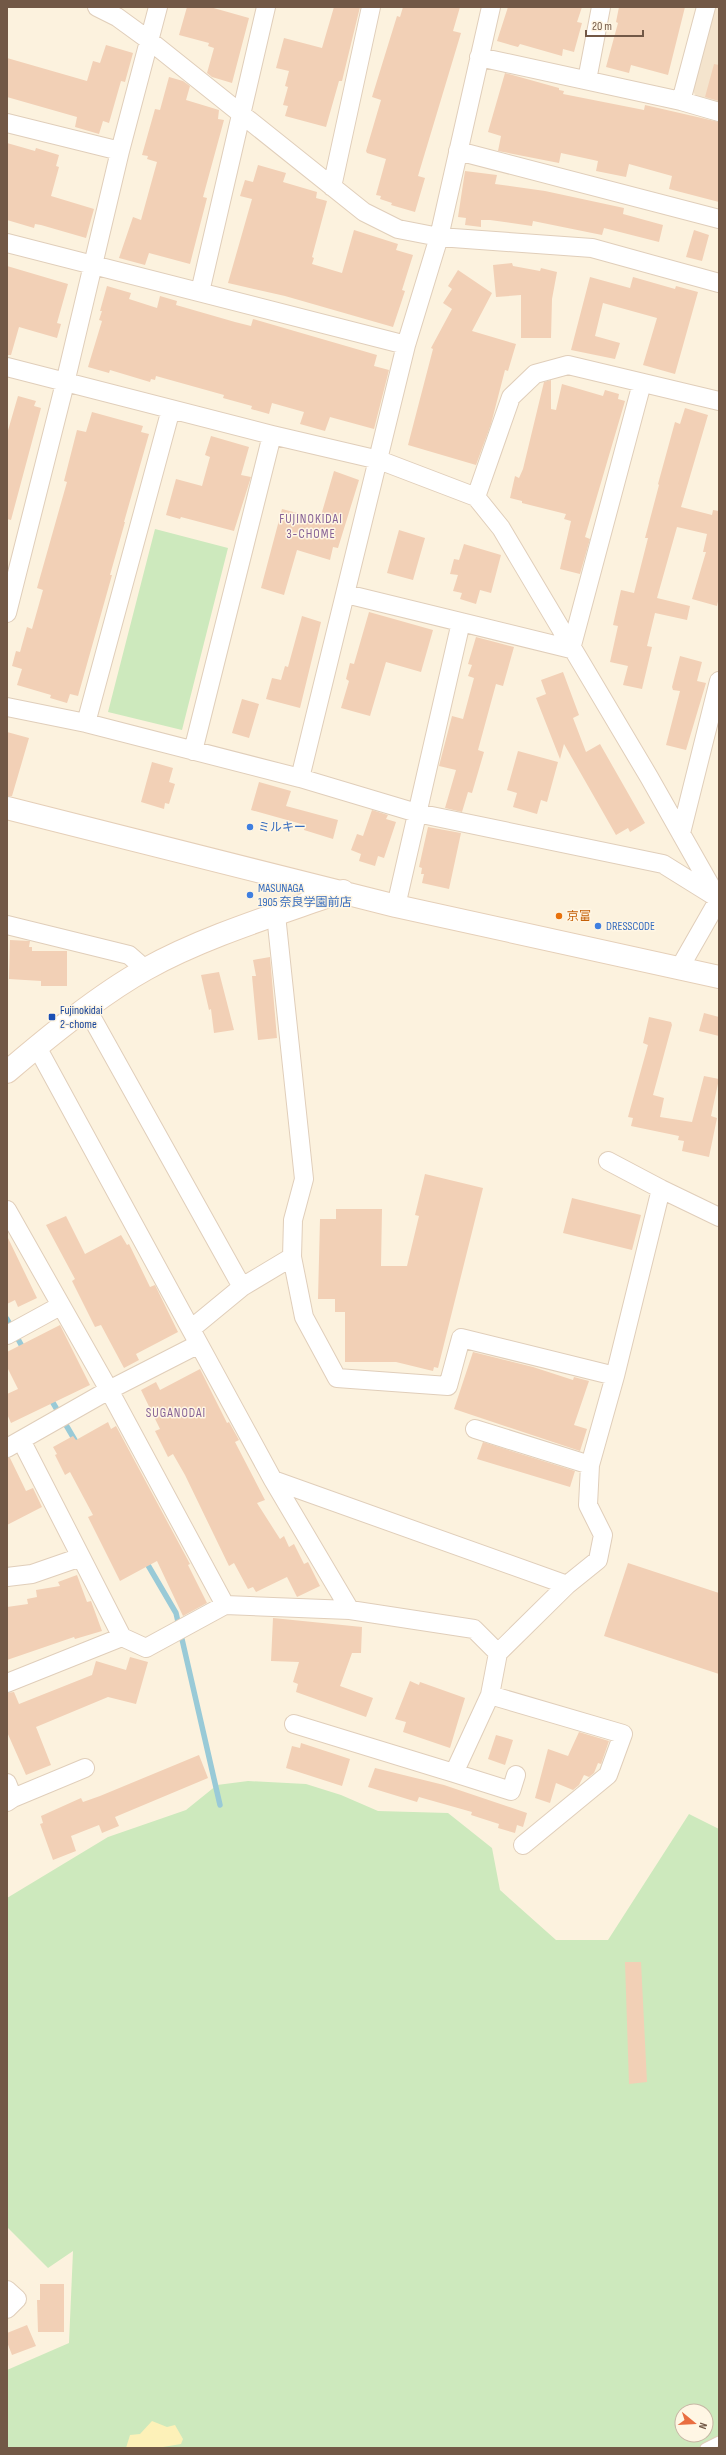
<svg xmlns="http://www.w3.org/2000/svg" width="726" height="2455" viewBox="0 0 726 2455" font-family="'Sofia Sans Condensed','Noto Sans JP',sans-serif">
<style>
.residential{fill:#f4e4cd}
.green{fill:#cde9bd;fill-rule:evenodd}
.sand{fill:#fdf1b8}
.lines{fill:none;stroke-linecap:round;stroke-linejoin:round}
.stream{stroke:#99cad7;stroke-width:5.5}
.building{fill:#f2d0b6}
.lane-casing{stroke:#e0ceba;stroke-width:11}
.street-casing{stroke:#e0ceba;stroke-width:20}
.secondary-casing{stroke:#e5cfb8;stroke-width:24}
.lane{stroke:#fff;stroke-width:9}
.street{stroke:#fff;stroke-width:18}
.secondary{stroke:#fff;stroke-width:22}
.shop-dot{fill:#3f7fe0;stroke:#fff6e4;stroke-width:1.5}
.food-dot{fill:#e8710a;stroke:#fff6e4;stroke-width:1.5}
.transit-dot{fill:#1a4fb4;stroke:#fff6e4;stroke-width:1.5}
.labels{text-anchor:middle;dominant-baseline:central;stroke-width:3;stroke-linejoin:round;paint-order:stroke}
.shop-label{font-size:12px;fill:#366cbe;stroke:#fff6e4;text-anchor:start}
.food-label{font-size:12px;fill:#c56008;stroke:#fff6e4;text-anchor:start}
.transit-label{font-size:12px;fill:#164399;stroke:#fff6e4;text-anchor:start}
.neighbourhood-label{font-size:13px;letter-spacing:1px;fill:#876296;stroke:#fff6e4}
</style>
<rect width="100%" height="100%" fill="#fcf2de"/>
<path class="residential" d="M 712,7 L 719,7 L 719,104 L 696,98 L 692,87 Z"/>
<path class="green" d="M 155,529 L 228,548 L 182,730 L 108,712 Z
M 248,1781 L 306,1784 L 341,1795 L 378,1811 L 448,1813 L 492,1848 L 500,1890 L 556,1940 L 608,1940 L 689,1814 L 719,1829 L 719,2448 L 7,2448 L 7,2370 L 69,2343 L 73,2251 L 48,2268 L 7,2227 L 7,1898 L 108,1837 L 186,1810 L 217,1785 ZM 682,2411 L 706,2411 L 706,2435 L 682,2435 Z"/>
<path class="sand" d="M 152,2421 L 167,2427 L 175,2425 L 183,2439 L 181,2444 L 157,2448 L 126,2448 L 130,2435 L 140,2434 Z"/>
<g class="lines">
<path class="stream" d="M 7,1319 L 24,1350
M 49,1396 L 76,1442
M 145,1560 L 176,1613 L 220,1805"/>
</g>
<path class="building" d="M 187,7 L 210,7 L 249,18 L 232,83 L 212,77 L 207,73 L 214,48 L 208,46 L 209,43 L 179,35 Z
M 334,7 L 360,7 L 342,81 L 339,81 L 326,127 L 285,116 L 288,106 L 283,105 L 288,87 L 285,86 L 289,71 L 276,68 L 284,38 L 322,48 Z
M 403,7 L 460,7 L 453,31 L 461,33 L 418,176 L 425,178 L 415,212 L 391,205 L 392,203 L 380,199 L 381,196 L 376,195 L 386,159 L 367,153 L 366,151 L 381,100 L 372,97 L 397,16 L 400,17 Z
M 508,7 L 582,7 L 577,22 L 582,23 L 574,52 L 563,49 L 562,56 L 520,44 L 518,47 L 497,41 Z
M 619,7 L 685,7 L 668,75 L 631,65 L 629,73 L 606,67 L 618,23 L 616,22 Z
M 106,45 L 133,53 L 125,82 L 121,81 L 109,123 L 103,121 L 99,134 L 75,127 L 77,117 L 7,97 L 7,58 L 87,81 L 93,61 L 100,63 Z
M 714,64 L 719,65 L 719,101 L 705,97 Z
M 505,73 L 559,88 L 559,90 L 564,91 L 563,94 L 644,110 L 645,105 L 719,122 L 719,202 L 669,189 L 672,176 L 629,164 L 626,177 L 596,171 L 598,161 L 561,153 L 559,163 L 498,151 L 501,136 L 488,132 Z
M 169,77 L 183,81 L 190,86 L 186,100 L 219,110 L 218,119 L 224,120 L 203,197 L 207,198 L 190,264 L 149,253 L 145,265 L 119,258 L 133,217 L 141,220 L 157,162 L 147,159 L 148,156 L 142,155 L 155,109 L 160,110 Z
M 7,143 L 35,151 L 36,148 L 59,155 L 56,166 L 59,167 L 51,196 L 94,209 L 86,238 L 41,225 L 35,224 L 34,228 L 7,220 Z
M 258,165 L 286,173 L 283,182 L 317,192 L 316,198 L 327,201 L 312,257 L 314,258 L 312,264 L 342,273 L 354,230 L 398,244 L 396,250 L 413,255 L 402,290 L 405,291 L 393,327 L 285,296 L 228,283 L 252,199 L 240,196 L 245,180 L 253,182 Z
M 465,171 L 497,175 L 495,184 L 545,191 L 624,208 L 623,214 L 663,225 L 659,242 L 604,228 L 602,235 L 533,221 L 532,226 L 490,220 L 481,220 L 481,227 L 465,225 L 466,218 L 458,217 Z
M 694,230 L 709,235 L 702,261 L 686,257 Z
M 512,263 L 513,266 L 540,271 L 541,268 L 557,272 L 552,299 L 551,338 L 521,338 L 521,295 L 496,297 L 493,265 Z
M 7,266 L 68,284 L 57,323 L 61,324 L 57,338 L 19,327 L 11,355 L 7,355 Z
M 458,270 L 492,293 L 472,331 L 516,344 L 508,371 L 505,370 L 491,424 L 476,465 L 408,445 L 433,349 L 431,348 L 452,309 L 443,303 L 452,289 L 448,286 Z
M 590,277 L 630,288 L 633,277 L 675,289 L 676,286 L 698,292 L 675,374 L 643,365 L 657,318 L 603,303 L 595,336 L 620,343 L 615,359 L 571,350 Z
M 107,286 L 131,293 L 129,299 L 157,308 L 160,296 L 177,301 L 176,305 L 235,322 L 251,326 L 253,319 L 377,355 L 374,366 L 389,370 L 374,429 L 330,417 L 325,431 L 300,424 L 304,412 L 272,403 L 269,414 L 251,409 L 252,406 L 223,398 L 224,395 L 156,376 L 155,380 L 151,379 L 150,382 L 110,370 L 109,373 L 88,367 L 102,321 L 99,320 L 102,311 L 100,311 Z
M 551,380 L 551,409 L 556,410 L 562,384 L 603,396 L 605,390 L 619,394 L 618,399 L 625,401 L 585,537 L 590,539 L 580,574 L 560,569 L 571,521 L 564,519 L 566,514 L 522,503 L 522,501 L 510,498 L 515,476 L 519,478 L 523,469 L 544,382 Z
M 18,396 L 36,401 L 34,406 L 41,408 L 11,520 L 7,519 L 7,434 Z
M 685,408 L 708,415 L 681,507 L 712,515 L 713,510 L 719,511 L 719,597 L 717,606 L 692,599 L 706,552 L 703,552 L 707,534 L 677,527 L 657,598 L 690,606 L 687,620 L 655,613 L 647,646 L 652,647 L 642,689 L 623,685 L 628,666 L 610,662 L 618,626 L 613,625 L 621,590 L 634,593 L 648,538 L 645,538 L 659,485 L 658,484 L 675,422 L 680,424 Z
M 92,412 L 143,426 L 141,432 L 149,434 L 124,522 L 125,522 L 110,575 L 112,575 L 78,696 L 70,694 L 67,703 L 50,698 L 51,695 L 17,685 L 22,669 L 12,666 L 16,651 L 20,652 L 27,627 L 32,629 L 43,590 L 37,588 L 67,482 L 64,481 L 77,430 L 86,432 Z
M 211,436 L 249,447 L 241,475 L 251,477 L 234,531 L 181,517 L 180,519 L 166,515 L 176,479 L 202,486 L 210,457 L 205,455 Z
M 334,471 L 359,480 L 338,548 L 333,547 L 330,560 L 297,550 L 284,595 L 261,588 L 282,509 L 320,519 Z
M 399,530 L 425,538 L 413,580 L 387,573 Z
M 464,544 L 501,555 L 491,593 L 480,590 L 476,604 L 460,599 L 462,593 L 453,591 L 458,575 L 450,574 L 454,559 L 459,560 Z
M 369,612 L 433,630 L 421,672 L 386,662 L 370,716 L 341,708 L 349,681 L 346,679 L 350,663 L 354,664 Z
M 302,616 L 321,622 L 300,708 L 266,699 L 272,678 L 281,680 L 285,666 L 288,667 Z
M 476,637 L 514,647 L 503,686 L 496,684 L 478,750 L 484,752 L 472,793 L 468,792 L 462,812 L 445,808 L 456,770 L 439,766 L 452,716 L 463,719 L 474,678 L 468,676 L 472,665 L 468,664 Z
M 680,656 L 702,662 L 697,681 L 706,683 L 686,750 L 666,745 L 680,691 L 673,690 L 672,687 Z
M 563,672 L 579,715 L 573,718 L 586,752 L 600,744 L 645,823 L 630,832 L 628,828 L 616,835 L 564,744 L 560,759 L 536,698 L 546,694 L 541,680 Z
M 242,699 L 259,704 L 249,738 L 232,733 Z
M 7,732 L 29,738 L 12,796 L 7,796 Z
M 518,751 L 558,762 L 547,802 L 541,800 L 537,814 L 513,807 L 517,793 L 507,790 Z
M 152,762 L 173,768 L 169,782 L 175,784 L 169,804 L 165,803 L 164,809 L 141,802 Z
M 259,782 L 291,791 L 286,806 L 338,820 L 333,839 L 304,830 L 305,825 L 251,810 Z
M 372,810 L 388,815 L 386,819 L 396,822 L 384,858 L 378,856 L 375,866 L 359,861 L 361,854 L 351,850 L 357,834 L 363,836 Z
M 428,827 L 461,833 L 449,889 L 422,883 L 424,874 L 421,874 L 422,868 L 419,867 Z
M 10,940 L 30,941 L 29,947 L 32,947 L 32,951 L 67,951 L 67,986 L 41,986 L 41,981 L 9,979 Z
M 270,957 L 277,1038 L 258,1040 L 252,976 L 256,976 L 253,960 Z
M 219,972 L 234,1030 L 214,1033 L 211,1009 L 209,1010 L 201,975 Z
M 704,1013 L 719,1017 L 719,1036 L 699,1031 Z
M 649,1017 L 671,1022 L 672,1025 L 653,1095 L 664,1098 L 660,1117 L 692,1122 L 704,1076 L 719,1079 L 711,1116 L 717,1118 L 709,1157 L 682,1151 L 684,1141 L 678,1140 L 679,1136 L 631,1126 L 633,1118 L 628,1117 L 648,1045 L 643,1043 Z
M 425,1174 L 483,1188 L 438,1368 L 434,1367 L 433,1371 L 396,1362 L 345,1362 L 345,1312 L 335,1312 L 335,1299 L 318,1299 L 320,1219 L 336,1219 L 336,1209 L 382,1209 L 381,1266 L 407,1266 L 419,1216 L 415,1215 Z
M 572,1198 L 641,1215 L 632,1250 L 563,1233 Z
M 66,1216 L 85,1254 L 121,1235 L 127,1245 L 129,1244 L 150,1287 L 155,1285 L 178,1332 L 136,1354 L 139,1360 L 124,1368 L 101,1325 L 95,1327 L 72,1281 L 75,1279 L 46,1225 Z
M 7,1236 L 37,1298 L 18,1307 L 15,1300 L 7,1304 Z
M 60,1325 L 90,1385 L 11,1423 L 7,1414 L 7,1394 L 18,1389 L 7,1367 L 7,1352 Z
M 473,1352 L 533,1367 L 573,1380 L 574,1377 L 589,1381 L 574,1425 L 587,1429 L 580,1451 L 454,1409 Z
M 200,1369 L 227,1423 L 229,1422 L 239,1440 L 235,1442 L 265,1500 L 257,1503 L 280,1539 L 284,1536 L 289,1547 L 294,1544 L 304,1564 L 308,1562 L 320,1586 L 297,1597 L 287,1577 L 256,1592 L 253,1587 L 248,1589 L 234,1563 L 229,1566 L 185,1475 L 173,1454 L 168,1457 L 155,1431 L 160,1429 L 141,1390 L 156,1382 L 160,1390 Z
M 108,1422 L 111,1429 L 116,1426 L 190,1564 L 188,1565 L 207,1603 L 183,1616 L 157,1561 L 120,1581 L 88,1517 L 93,1515 L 70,1472 L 65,1475 L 55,1455 L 57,1454 L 53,1447 L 73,1436 L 76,1440 Z
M 483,1442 L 575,1471 L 570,1487 L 477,1459 Z
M 7,1458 L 10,1458 L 26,1491 L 33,1488 L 42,1507 L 7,1525 Z
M 628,1563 L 719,1593 L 719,1674 L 604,1636 Z
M 77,1575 L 87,1602 L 91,1601 L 102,1631 L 75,1639 L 74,1637 L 7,1660 L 7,1607 L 28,1604 L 27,1599 L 37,1597 L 36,1590 L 60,1586 L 58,1582 Z
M 273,1618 L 362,1627 L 361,1653 L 352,1653 L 340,1686 L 373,1698 L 366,1717 L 296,1692 L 298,1684 L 293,1682 L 299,1662 L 271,1661 Z
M 130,1657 L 148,1662 L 136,1704 L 108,1697 L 36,1727 L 51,1765 L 26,1775 L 7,1732 L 7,1693 L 14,1692 L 19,1704 L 92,1675 L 96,1661 L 126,1670 Z
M 410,1681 L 419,1685 L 420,1682 L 465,1698 L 450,1748 L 403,1732 L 406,1722 L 395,1719 Z
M 579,1732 L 609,1741 L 601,1764 L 598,1763 L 594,1773 L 589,1777 L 584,1775 L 579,1785 L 573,1790 L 556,1783 L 550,1803 L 535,1798 L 548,1749 L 568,1756 Z
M 496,1735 L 513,1740 L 505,1765 L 488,1759 Z
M 301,1743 L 350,1759 L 342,1786 L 286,1768 L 292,1746 L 300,1748 Z
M 199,1755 L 208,1778 L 115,1817 L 119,1826 L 102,1833 L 99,1825 L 71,1836 L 76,1851 L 53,1860 L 40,1824 L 43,1823 L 41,1816 L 81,1798 L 83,1802 L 100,1796 Z
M 375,1768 L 444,1785 L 527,1813 L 523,1827 L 517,1825 L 515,1833 L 498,1828 L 499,1824 L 471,1815 L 472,1812 L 419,1797 L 417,1802 L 368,1787 Z
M 625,1962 L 641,1962 L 647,2082 L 629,2084 Z
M 40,2284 L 64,2284 L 64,2332 L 38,2332 L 37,2300 L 40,2300 Z
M 27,2325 L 36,2346 L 12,2355 L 7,2342 L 7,2333 Z"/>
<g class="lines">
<g class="lane-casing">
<path id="lane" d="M 705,2448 L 719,2441"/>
</g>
<g class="street-casing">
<path id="street" d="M 97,7 L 117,17 L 150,41 L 364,212 L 398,229 L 439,237 L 592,248 L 719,283
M 479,57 L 681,101 L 719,112
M 587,80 L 601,7
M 681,101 L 706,7
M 7,123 L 120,151
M 458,151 L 719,219
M 332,187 L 371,7
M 7,243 L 406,345
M 200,292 L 266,7
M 7,367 L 272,435 L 379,460 L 476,497 L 501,528 L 649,777 L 718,899
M 476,497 L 511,397 L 535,374 L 568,365 L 719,401
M 346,594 L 571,649 L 642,383
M 7,613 L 65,383 L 120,151 L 158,7
M 7,707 L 86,723 L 300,778 L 417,813 L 663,864 L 716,897
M 86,723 L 171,409
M 193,751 L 272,435
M 300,778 L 406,345 L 439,237 L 491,7
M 681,833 L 719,681
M 396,906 L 461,622
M 7,925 L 129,955 L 145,969
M 679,969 L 719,899
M 87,1009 L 242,1287
M 37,1047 L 273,1480 L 350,1610
M 608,1161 L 661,1189
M 7,1210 L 109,1390 L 225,1605
M 292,1257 L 304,1317 L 337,1378 L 448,1386 L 461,1338 L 615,1376 L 590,1465 L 588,1505 L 603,1535 L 598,1560 L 567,1585
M 191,1329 L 242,1287 L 292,1257 L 293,1220 L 304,1179 L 276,915
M 7,1335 L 60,1306
M 615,1376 L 661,1189 L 719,1217
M 475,1429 L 590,1465
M 21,1440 L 122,1637
M 7,1448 L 109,1390 L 199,1344
M 7,1577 L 32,1574 L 81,1557
M 7,1683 L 122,1637 L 146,1648 L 225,1605 L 350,1610 L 474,1629 L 498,1653 L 567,1585 L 273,1480
M 490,1695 L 623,1734 L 608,1775 L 523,1845
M 294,1724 L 454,1773 L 490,1695 L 498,1653
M 454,1773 L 511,1791 L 516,1775
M 7,1783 L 13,1798 L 7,1802
M 13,1798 L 85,1768
M 7,2290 L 17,2299 L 7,2309"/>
</g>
<g class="secondary-casing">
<path id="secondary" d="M 7,808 L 396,906 L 719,977
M 7,1072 C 48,1037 99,995 146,969 C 205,936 279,914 343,891"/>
</g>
<use href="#lane" class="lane"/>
<use href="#street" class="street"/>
<use href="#secondary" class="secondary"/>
</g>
<g class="shop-dot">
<circle cx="250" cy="827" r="4"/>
<circle cx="250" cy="895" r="4"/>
<circle cx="598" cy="926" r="4"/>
</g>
<circle class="food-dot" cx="559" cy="916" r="4"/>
<rect class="transit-dot" x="48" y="1013" width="8" height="8" rx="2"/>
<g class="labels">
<g class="shop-label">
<text x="258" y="827">ミルキー</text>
<text x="258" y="888">MASUNAGA<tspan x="258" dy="14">1905 奈良学園前店</tspan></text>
<text x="606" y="926">DRESSCODE</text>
</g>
<g class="food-label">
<text x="567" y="916">京富</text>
</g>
<g class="transit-label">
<text x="60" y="1010">Fujinokidai<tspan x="60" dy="14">2-chome</tspan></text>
</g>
<g class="neighbourhood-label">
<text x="311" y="519">FUJINOKIDAI<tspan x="311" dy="15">3-CHOME</tspan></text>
<text x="176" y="1413">SUGANODAI</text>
</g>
</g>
<rect width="726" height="2455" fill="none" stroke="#725846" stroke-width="16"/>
<g transform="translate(694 2423) rotate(108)"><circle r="19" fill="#fff6e4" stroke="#c7b7a5"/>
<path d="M0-3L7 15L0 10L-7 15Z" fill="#e96e41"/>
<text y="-6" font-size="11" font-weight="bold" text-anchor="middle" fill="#725846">N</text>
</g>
<path d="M586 30v6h57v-6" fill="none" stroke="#725846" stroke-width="2"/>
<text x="592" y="30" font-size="12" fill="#725846" stroke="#fff6e4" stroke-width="3" paint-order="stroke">20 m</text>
</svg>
